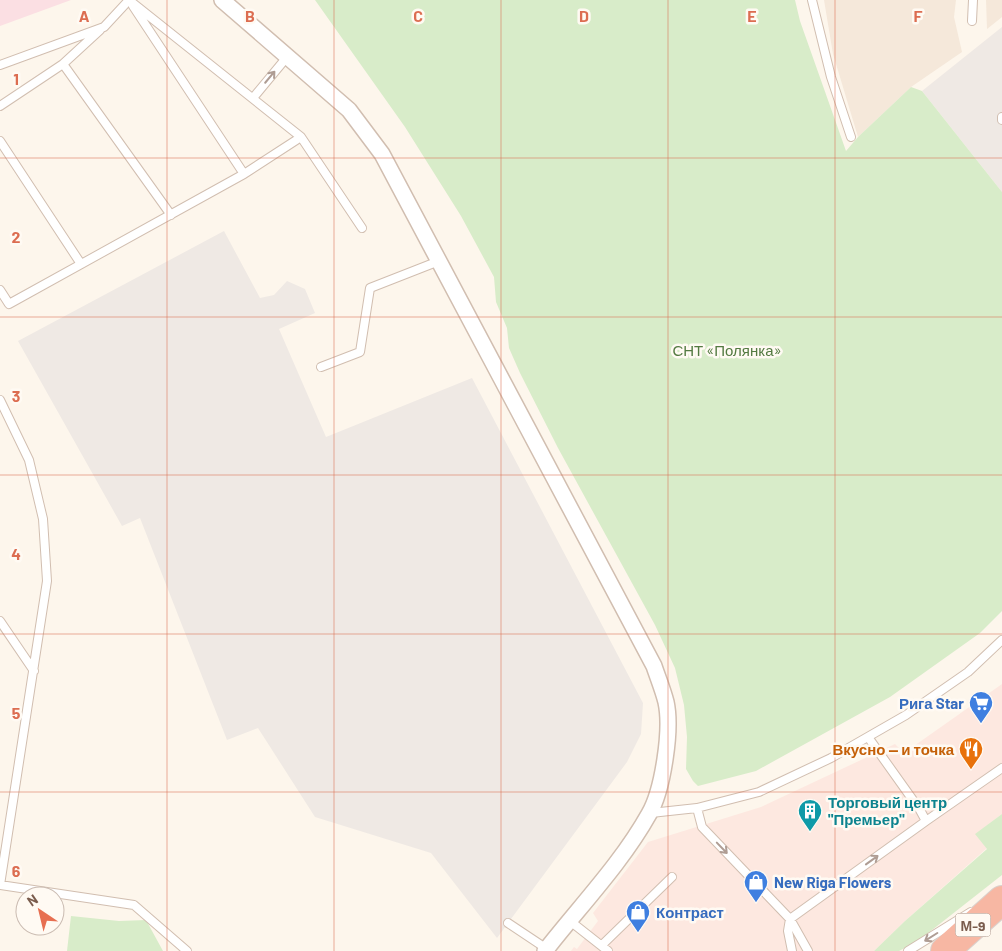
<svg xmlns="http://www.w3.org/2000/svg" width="1002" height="951" viewBox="0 0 1002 951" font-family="Barlow,sans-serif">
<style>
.residential{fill:#f5e8da}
.commercial{fill:#fde8e0}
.industrial{fill:#efe9e4}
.medical{fill:#fbdfe3}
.green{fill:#d8ecc9}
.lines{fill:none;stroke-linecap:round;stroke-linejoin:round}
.lane-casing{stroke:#d1beb0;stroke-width:10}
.street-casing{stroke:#d1beb0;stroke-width:18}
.highway-casing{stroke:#dad1cd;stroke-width:30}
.lane{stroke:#fff;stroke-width:8}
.street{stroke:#fff;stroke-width:15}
.highway{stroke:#f7b7a3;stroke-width:28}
.oneway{stroke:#af9d94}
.grid{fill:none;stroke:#dc6d51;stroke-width:1;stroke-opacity:0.55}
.labels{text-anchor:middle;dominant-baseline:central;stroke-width:5;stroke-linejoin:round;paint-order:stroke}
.shield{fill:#fffaf3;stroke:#a28b7f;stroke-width:1}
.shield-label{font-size:14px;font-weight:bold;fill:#7a5c4d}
.park-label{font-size:15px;fill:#537a41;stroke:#fffaf3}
.shop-label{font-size:15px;font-weight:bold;fill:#366cbe;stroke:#fffaf3;text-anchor:start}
.food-label{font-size:15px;font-weight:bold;fill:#c56008;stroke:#fffaf3;text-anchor:end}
.culture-label{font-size:15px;font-weight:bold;fill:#0d838f;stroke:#fffaf3;text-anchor:start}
.grid-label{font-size:16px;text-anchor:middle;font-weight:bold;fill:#dc6d51;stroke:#fffaf3;stroke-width:5;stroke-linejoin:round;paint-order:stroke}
</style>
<rect width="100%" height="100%" fill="#fdf6ec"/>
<path class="residential" d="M 824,0 L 956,0 L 954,17 L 962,52 L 911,87 L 858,137 L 833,54 Z
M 986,0 L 1002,0 L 1002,17 L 987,29 Z"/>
<path class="commercial" d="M 1002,684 L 1002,814 L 976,834 L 987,848 L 905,921 L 874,951 L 571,951 L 574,947 L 577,949 L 598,921 L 593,913 L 648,842 L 761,807 L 895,744 L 904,753 Z"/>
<path class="industrial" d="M 1002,27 L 1002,192 L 922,91 Z
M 224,231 L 260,298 L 274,295 L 287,281 L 305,289 L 315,313 L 279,329 L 326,437 L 472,378 L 643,703 L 641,734 L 627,762 L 497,938 L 431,853 L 315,817 L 258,728 L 227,740 L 140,518 L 122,526 L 18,341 Z"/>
<path class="medical" d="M 0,0 L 71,0 L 0,26 Z"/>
<path class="green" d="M 315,0 L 795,0 L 800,21 L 846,151 L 858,137 L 911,87 L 922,91 L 1002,192 L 1002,611 L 980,633 L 890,697 L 756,771 L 698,786 L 693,781 L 686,769 L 687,737 L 684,705 L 675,668 L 655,625 L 558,448 L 520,373 L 509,348 L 507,328 L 496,302 L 494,277 L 461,216 L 405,127 Z
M 1002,814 L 1002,875 L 918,941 L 899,951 L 874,951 L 905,921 L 987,849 L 975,834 Z
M 71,916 L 119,921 L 146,920 L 163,951 L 67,951 Z"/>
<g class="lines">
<g class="lane-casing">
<path id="lane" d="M 129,0 L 301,137 L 362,228
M 812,0 L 831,77 L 851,137
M 133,6 L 244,174
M 972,21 L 973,0
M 63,64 L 100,30
M 0,65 L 104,27 L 129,0
M 253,98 L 287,57
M 0,106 L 63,64 L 171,215
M 1002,117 L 1002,120
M 0,141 L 81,264
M 0,290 L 9,304 L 244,174 L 301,137
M 321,367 L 360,352 L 370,288 L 439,261
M 0,400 L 29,460 L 43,519 L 47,581 L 0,885
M 0,621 L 34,671
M 697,808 L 702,827 L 790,919 L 808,951
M 651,813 L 697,808 L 759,792 L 831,758 L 906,715 L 968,672 L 1002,640
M 926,821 L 1002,768
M 0,885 L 134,905 L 187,951
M 570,921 L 608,951
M 508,923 L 547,949
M 602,945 L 672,877
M 792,951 L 788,931 L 790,919 L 926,821 L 920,810 L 868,737
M 908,951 L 971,912"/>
</g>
<g class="street-casing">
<path id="street" d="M 222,0 L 349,110 L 382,154 L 654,666 C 658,678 663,690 666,702 C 672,729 663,790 649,814 C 621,864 580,906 545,951"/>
</g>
<g class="highway-casing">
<path id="highway" d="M 945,951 L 1002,900"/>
</g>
<use href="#lane" class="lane"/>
<use href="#street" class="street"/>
<use href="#highway" class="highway"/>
</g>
<defs><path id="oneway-shaft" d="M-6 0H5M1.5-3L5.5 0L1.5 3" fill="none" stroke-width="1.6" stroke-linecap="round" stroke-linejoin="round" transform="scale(1.25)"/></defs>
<g class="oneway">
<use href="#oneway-shaft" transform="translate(270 77) rotate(-50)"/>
<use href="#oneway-shaft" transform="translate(722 848) rotate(46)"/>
<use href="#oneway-shaft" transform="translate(872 860) rotate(-36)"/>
<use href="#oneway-shaft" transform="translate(931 937) rotate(148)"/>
</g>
<path class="grid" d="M 167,0 L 167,951M 334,0 L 334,951M 501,0 L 501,951M 668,0 L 668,951M 835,0 L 835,951M 0,158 L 1002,158M 0,317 L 1002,317M 0,475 L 1002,475M 0,634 L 1002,634M 0,792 L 1002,792"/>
<defs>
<g id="supermarket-pin" transform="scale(1.25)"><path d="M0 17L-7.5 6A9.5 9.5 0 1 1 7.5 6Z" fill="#3f7fe0" stroke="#fffaf3"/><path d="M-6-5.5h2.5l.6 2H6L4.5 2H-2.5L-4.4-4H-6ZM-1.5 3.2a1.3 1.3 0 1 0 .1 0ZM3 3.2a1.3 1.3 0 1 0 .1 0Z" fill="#fff"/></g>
<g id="restaurant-pin" transform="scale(1.25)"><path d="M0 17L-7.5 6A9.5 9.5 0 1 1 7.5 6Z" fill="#e8710a" stroke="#fffaf3"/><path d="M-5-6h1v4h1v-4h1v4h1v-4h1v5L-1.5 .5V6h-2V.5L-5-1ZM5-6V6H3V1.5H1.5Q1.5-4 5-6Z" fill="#fff"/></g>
<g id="building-pin" transform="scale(1.25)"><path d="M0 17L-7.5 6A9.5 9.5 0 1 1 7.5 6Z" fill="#0f9aa8" stroke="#fffaf3"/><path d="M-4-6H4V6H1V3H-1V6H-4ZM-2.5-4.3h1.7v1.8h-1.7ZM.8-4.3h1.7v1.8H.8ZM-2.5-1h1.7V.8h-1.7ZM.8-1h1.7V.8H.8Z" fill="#fff"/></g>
<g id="shop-pin" transform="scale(1.25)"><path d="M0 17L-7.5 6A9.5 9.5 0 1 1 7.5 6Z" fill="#3f7fe0" stroke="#fffaf3"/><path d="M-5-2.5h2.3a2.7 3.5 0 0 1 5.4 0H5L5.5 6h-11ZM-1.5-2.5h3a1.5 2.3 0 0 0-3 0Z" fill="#fff"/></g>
</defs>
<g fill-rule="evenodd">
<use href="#supermarket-pin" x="981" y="703"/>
<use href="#restaurant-pin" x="971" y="749"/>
<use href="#building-pin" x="810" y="811"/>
<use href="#shop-pin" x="756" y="882"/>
<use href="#shop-pin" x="638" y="912"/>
</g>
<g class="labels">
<rect class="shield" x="955.5" y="913.5" width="35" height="23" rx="4"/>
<g class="shield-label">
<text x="973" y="925">М-9</text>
</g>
<g class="park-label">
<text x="727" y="350">СНТ «Полянка»</text>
</g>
<g class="shop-label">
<text x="964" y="703" text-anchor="end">Рига Star</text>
<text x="774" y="882">New Riga Flowers</text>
<text x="656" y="912">Контраст</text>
</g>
<g class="food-label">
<text x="954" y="749">Вкусно — и точка</text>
</g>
<g class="culture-label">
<text x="828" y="802">Торговый центр<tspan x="828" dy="17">"Премьер"</tspan></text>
</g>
</g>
<g class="grid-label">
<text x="84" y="22">A</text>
<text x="250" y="22">B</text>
<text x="418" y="22">C</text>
<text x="584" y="22">D</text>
<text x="752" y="22">E</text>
<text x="918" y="22">F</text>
<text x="16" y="85">1</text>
<text x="16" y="243">2</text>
<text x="16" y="402">3</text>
<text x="16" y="560">4</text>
<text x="16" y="719">5</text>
<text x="16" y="877">6</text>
</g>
<g transform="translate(40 911) rotate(325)"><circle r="24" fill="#fffaf3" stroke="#cabbb1"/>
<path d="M0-4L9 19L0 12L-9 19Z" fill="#e76f51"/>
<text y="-8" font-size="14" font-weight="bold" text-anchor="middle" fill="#7a5c4d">N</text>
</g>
</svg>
